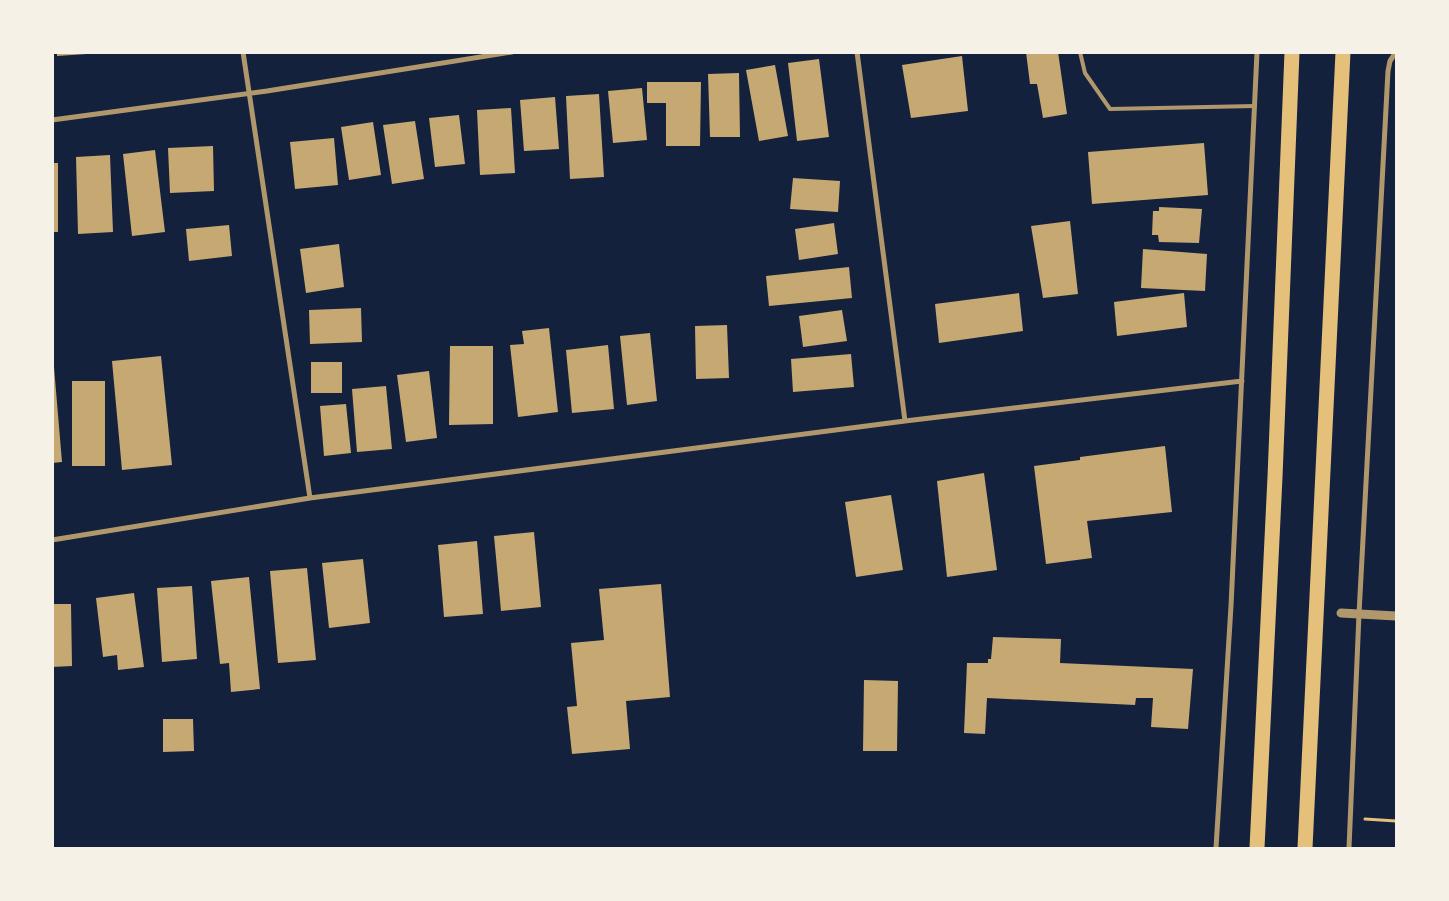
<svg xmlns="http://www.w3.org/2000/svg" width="1449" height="901" viewBox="0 0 1449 901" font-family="'Alegreya Sans',sans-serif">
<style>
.building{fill:#c6a872}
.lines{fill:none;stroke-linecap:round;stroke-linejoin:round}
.path{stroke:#e5c07b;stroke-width:3}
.service{stroke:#b1986c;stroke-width:4}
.minor{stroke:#b1986c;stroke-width:5}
.tertiary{stroke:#b1986c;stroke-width:9}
.motorway{stroke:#e5c07b;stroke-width:15}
</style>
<rect width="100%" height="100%" fill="#14213d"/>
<path class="building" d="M 57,52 L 87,52 L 87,54 L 57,56 Z
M 1026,52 L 1058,52 L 1067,114 L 1043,118 L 1037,84 L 1030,84 Z
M 962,56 L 968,111 L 911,118 L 902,65 Z
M 819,59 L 829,137 L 797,141 L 788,63 Z
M 775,65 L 788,136 L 759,141 L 746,70 Z
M 739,73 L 740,137 L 710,137 L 708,74 Z
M 647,82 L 701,82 L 700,146 L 666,146 L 666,103 L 647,103 Z
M 642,88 L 647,140 L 613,143 L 608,91 Z
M 599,94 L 604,177 L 570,179 L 566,96 Z
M 555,97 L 559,149 L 524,151 L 520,100 Z
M 511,108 L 515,173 L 480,175 L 477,110 Z
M 459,115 L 465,164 L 435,167 L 429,118 Z
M 415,121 L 424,179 L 392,184 L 383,125 Z
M 373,122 L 381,175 L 349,180 L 341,127 Z
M 334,138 L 338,185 L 295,189 L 290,142 Z
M 1204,143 L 1208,195 L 1092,204 L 1088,152 Z
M 213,146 L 214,191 L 170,193 L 168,148 Z
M 155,150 L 165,232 L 132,236 L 123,154 Z
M 110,155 L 113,232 L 78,234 L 76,157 Z
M 52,163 L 58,163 L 58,232 L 52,232 Z
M 793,178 L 840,181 L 838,212 L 790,209 Z
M 1159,207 L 1202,209 L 1199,243 L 1159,242 L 1158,235 L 1152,235 L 1153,211 L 1159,211 Z
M 1070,221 L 1078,294 L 1043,298 L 1031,226 Z
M 834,223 L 838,254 L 799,260 L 795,229 Z
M 229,225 L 232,256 L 189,261 L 186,229 Z
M 339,244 L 344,287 L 306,293 L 300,249 Z
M 1143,249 L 1207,254 L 1205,291 L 1141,288 Z
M 849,267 L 852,298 L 769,306 L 766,276 Z
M 1019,293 L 1023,331 L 939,343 L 935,304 Z
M 1184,293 L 1187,327 L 1117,336 L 1114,302 Z
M 361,308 L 362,342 L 310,344 L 309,310 Z
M 842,310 L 847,341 L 803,347 L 799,316 Z
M 727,325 L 729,378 L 696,379 L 695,326 Z
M 549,328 L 558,412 L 518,417 L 510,345 L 524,344 L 522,331 Z
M 650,333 L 657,401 L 627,405 L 620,336 Z
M 608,345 L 614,409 L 572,413 L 566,350 Z
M 450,346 L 493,346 L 493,424 L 449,425 Z
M 851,354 L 854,387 L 793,392 L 791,359 Z
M 161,356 L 172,465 L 122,470 L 112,361 Z
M 311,362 L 342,362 L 342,393 L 311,393 Z
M 52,367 L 54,367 L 62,462 L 52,463 Z
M 429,371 L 437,438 L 406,442 L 397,375 Z
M 72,381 L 105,381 L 105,466 L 72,466 Z
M 386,386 L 392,449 L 357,452 L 352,389 Z
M 346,404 L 351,453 L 324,456 L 320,406 Z
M 1165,446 L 1172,512 L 1087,521 L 1092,558 L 1046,564 L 1034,466 L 1080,460 L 1080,457 Z
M 984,473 L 997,570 L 947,577 L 937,481 Z
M 891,495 L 903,570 L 856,577 L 845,502 Z
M 534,532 L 541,607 L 501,611 L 494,536 Z
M 477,541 L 483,614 L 444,617 L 438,545 Z
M 363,559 L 370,623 L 329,628 L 322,563 Z
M 307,568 L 316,660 L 278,663 L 270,571 Z
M 249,577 L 260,689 L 231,692 L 229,663 L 220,664 L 211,581 Z
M 661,584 L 670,697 L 626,701 L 630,749 L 572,754 L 567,707 L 577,706 L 571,643 L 604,640 L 599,589 Z
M 192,586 L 197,659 L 162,662 L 157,588 Z
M 134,593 L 144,667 L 118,670 L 117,655 L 103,657 L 96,598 Z
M 52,604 L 71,604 L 72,666 L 52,667 Z
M 993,637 L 1061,639 L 1060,663 L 1193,669 L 1188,729 L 1151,727 L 1153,698 L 1136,698 L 1135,705 L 987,698 L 985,734 L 964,733 L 967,663 L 988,663 L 988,659 L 991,659 Z
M 864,680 L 898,681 L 897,751 L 863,751 Z
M 163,719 L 193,719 L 194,751 L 163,752 Z"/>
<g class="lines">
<path class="path" d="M 1365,819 L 1396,821"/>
<path class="service" d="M 1080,52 L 1085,73 L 1110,109 L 1255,106"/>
<path class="minor" d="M 243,52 L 310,498
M 857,52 L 905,421
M 52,120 L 267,91 L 512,52
M 52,540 L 310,498 L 905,421 L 1242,381
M 1216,848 L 1231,606 L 1257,52
M 1349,848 L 1359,614 L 1388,71 L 1390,61 L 1396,52"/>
<path class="tertiary" d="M 1341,613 L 1396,616"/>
<path class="motorway" d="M 1257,848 L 1275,477 L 1292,52
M 1305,848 L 1343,52"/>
</g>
<rect width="1449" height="901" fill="none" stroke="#f6f1e7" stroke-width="108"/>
</svg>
